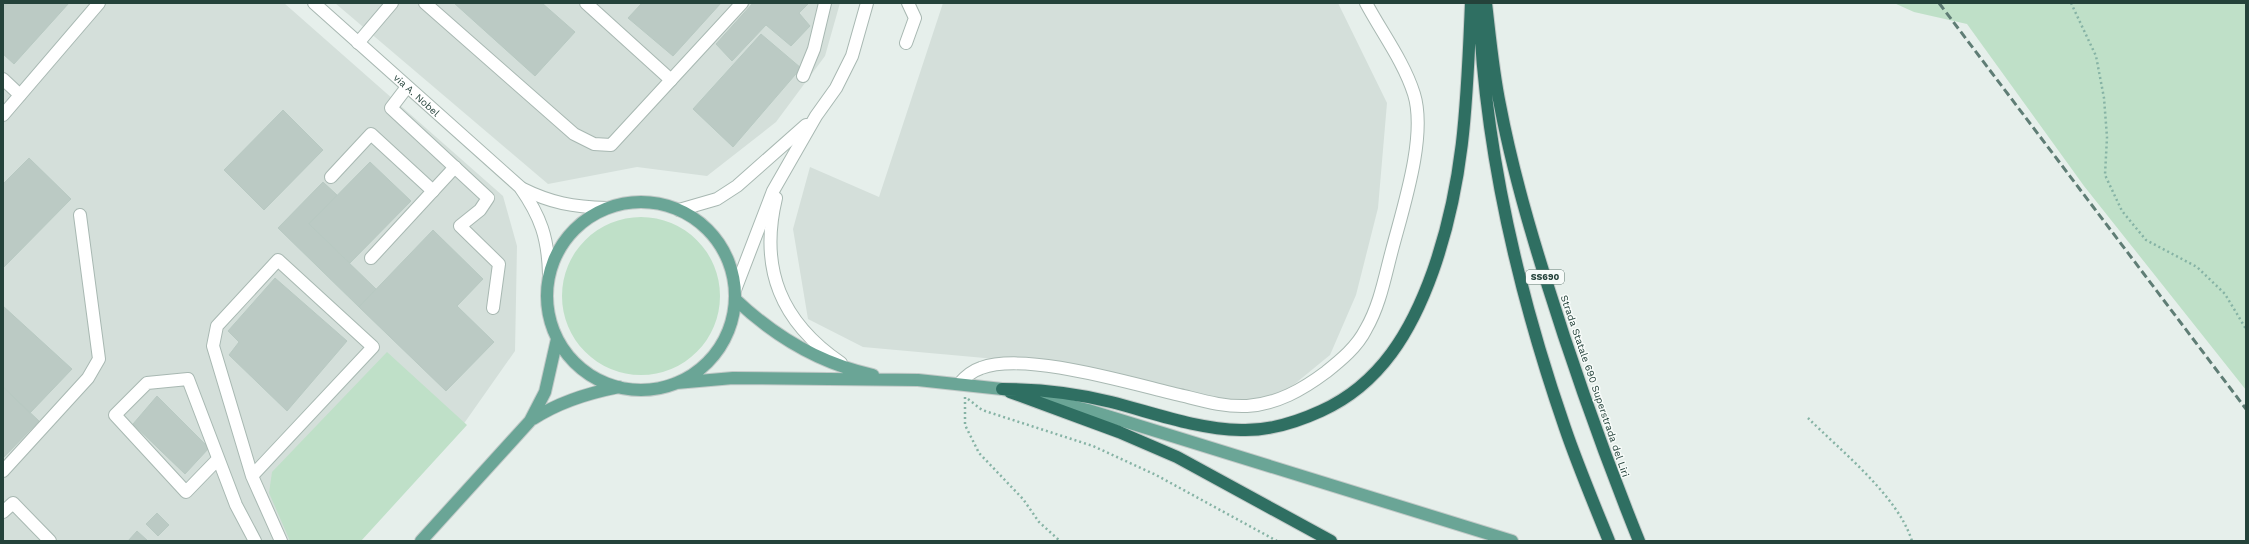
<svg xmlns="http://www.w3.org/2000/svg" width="2249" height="544" viewBox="0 0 2249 544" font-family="'Work Sans',sans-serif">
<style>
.built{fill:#d4dfda}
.green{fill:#bfe0c8}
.building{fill:#bbcac4;stroke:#b8c9c2}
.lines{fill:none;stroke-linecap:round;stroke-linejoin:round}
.minor-casing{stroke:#a8b8b2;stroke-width:14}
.major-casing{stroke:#c2cac8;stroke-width:14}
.highway-casing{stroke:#c2cac8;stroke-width:14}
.path{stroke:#86b3a5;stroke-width:2.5;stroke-dasharray:2 3;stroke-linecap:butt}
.minor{stroke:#fff;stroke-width:12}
.major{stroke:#6aa596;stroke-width:12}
.highway{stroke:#2f6f62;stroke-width:12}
.rail{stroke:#5f7d75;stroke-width:3;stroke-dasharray:8 4;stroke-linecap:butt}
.labels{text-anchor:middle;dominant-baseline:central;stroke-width:3;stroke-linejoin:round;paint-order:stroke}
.shield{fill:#f7fbf9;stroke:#637a73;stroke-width:1}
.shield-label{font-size:9px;font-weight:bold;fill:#24423a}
.street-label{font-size:10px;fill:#24423a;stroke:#f7fbf9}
</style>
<rect width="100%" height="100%" fill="#e6efeb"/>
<path class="built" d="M 3,3 L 284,3 L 503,196 L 517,246 L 515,351 L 465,422 L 356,541 L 3,541 Z
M 335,3 L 840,3 L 825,56 L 776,122 L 707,176 L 637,167 L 548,184 Z
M 943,3 L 1338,3 L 1387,103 L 1378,208 L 1356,295 L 1330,355 L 1280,396 L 1220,404 L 1019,361 L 863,347 L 808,319 L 793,229 L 810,167 L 879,197 Z"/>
<path class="green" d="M 1894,3 L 2246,3 L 2246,390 L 2084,186 L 1967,24 L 1914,12 Z
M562 296a79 79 0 1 1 158 0a79 79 0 1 1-158 0Z
M 387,352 L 467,425 L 361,541 L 290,541 L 269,493 L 272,472 Z"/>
<path class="building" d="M 3,3 L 69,3 L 14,64 L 3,54 Z
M 454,3 L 542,3 L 575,32 L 535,76 Z
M 642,3 L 721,3 L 673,56 L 628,18 Z
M 753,3 L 809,3 L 799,13 L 810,26 L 791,46 L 766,25 L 732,61 L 716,44 Z
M 761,34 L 801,68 L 733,147 L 693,109 Z
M 283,110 L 323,150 L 264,210 L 224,170 Z
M 29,158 L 71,199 L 3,268 L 3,184 Z
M 370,162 L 411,201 L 350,263 L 309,224 Z
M 323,182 L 337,195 L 309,224 L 376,289 L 359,307 L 278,228 Z
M 433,230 L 483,279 L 457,306 L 494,342 L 446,391 L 359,307 Z
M 275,278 L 347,341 L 287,411 L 229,355 L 239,342 L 228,331 Z
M 3,306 L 72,369 L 30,413 L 3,387 Z
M 3,387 L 39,421 L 3,458 Z
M 157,396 L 209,448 L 185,474 L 133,424 Z
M 157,513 L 169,525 L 158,536 L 146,524 Z
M 137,531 L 148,541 L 128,541 Z"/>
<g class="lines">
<g class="minor-casing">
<g id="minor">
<path id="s1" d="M 314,3 L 520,187 C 541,217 548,238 549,274"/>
<path d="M 425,3 L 574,134 L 594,144 L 611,145 L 742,3"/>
<path d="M 586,3 L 671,80"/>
<path d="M 358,43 L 392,3"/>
<path d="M 906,43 L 915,18 L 908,3"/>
<path d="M 803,76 L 814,49 L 825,3"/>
<path d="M 3,79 L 20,95"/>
<path d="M 407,87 L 391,108 L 488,198 L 480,210 L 460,226 L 499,264 L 493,308"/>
<path d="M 3,115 L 99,3"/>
<path d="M 331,177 L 371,134 L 433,191"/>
<path d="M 521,188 C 551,203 573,207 607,208"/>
<path d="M 776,198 C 759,269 781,322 841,363"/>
<path d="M 679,210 L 717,199 L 737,186 L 806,125"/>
<path d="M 371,258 L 455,167"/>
<path d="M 735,290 L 773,191 L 816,116 L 836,88 L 852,56 L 867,3"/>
<path d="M 959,384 C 965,377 972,371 981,368 C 1027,351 1135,385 1184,396 C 1204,401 1225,407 1247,406 C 1277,404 1302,390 1326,372 C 1341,360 1357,347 1366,329 C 1380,305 1385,276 1392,250 C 1403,208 1427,136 1414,94 C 1404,62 1382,33 1366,3"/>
<path d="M 218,459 L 186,492 L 115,415 L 147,383 L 188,379 L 236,505 L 255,541"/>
<path d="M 3,471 L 88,378 L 99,359 L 80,215"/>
<path d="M 252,476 L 373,347 L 278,260 L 217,326 L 213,346 L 252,476 L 281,541"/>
<path d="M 3,512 L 13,503 L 50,541"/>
</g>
</g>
<g class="major-casing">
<path id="major" d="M547 296a94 94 0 1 1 188 0a94 94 0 1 1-188 0Z
M 735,299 C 774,336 821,364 873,375
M 676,383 L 733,378 L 918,380 L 1002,389 L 1088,410 L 1512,541
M 533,419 C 559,402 588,393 619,387
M 421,541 L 530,421 L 545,392 L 557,339"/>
</g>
<g class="highway-casing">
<path id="highway" d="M 1479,3 C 1484,147 1518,292 1565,428 C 1578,466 1594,504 1609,541
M 1486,3 C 1490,37 1493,71 1500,105 C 1511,163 1527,220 1545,277 C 1573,367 1604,454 1639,541
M 1002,389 C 1039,389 1075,393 1111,402 C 1154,413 1196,429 1241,430 C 1268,431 1297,422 1321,411 C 1381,384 1412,330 1433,271 C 1465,180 1467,98 1471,3
M 1010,392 L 1119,432 L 1177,457 L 1331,541"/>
</g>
<path class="path" d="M 2071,3 L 2096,56 L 2104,98 L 2107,137 L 2105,175 L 2122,211 L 2146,240 L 2197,267 L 2225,294 L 2246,329
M 965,397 L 965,425 L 979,453 L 1023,499 L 1039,522 L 1060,541
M 968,399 L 982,410 L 1093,446 L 1156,475 L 1277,541
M 1808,418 C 1841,451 1898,496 1912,541"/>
<use href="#minor" class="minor"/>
<use href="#major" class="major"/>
<use href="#highway" class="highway"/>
<path class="rail" d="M 1939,3 L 2246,409"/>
</g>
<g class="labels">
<rect class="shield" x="1526" y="270" width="38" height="14" rx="3"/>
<g class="shield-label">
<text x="1545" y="277">SS690</text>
</g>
<g class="street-label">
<text stroke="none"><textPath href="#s1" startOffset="138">via A. Nobel</textPath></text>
<text transform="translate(1595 386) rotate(71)">Strada Statale 690 Superstrada del Liri</text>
</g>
</g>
<rect width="2249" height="544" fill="none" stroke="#24423a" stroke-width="8"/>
</svg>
